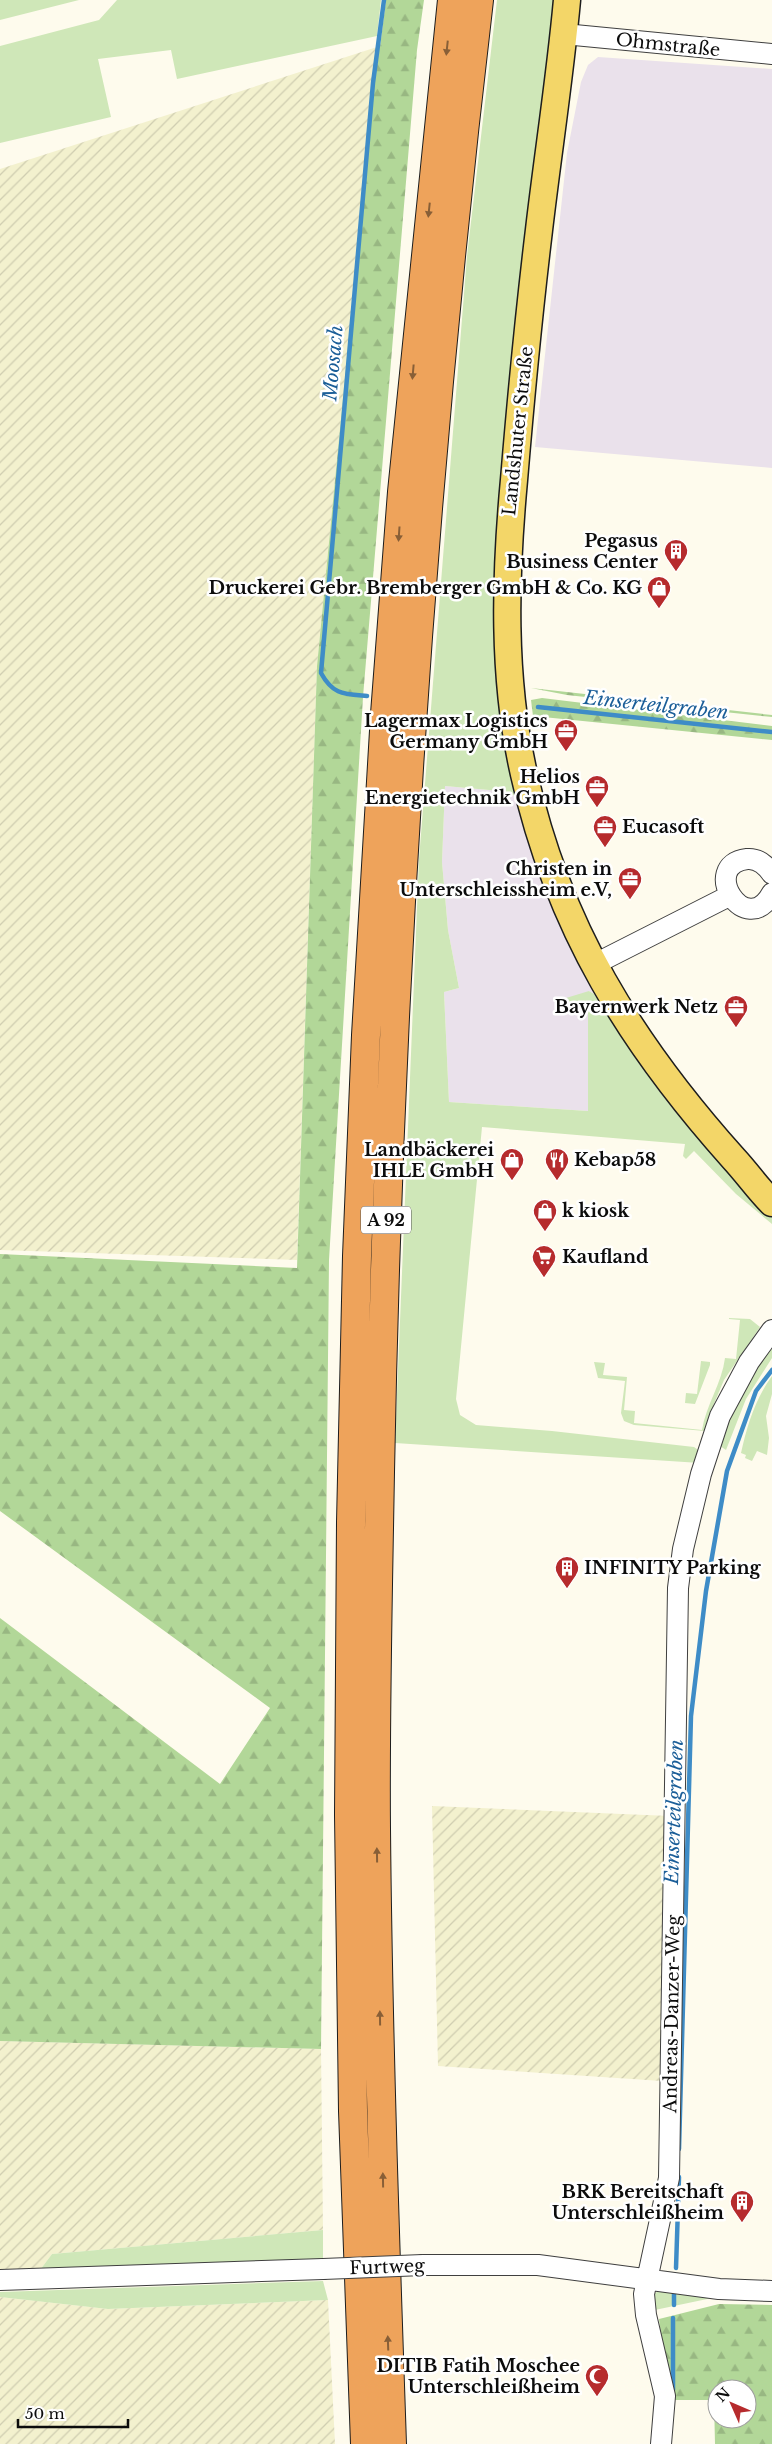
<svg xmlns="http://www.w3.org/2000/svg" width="772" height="2444" viewBox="0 0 772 2444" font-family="'Libre Baskerville',serif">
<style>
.industrial{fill:#eae1eb}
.farmland{fill:url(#farmland-furrows)}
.grass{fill:#cfe7b8}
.forest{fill:url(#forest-firs);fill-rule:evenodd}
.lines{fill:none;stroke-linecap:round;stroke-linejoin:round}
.stream{stroke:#3e8cc7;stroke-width:4.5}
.minor-casing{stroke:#3f3f3f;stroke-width:22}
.major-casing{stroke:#1d1d1d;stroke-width:29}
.highway-casing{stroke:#1d1d1d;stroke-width:30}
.minor{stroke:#fff;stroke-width:20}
.major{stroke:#f3d668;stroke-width:26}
.highway{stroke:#eea35b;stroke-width:28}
.minor-bridge-casing{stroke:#3f3f3f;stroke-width:22;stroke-linecap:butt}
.minor-bridge{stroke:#fff;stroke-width:20}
.oneway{fill:#885f37}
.labels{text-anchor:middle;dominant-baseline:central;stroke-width:5;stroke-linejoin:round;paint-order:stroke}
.shield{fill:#fff;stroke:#555;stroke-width:1}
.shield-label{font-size:16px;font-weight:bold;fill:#0c0c0c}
.street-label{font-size:18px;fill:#0c0c0c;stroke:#fff}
.poi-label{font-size:18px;font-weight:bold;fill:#0c0c0c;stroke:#fff;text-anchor:end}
.water-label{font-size:19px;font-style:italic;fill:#1b5e98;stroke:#fff}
</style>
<defs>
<pattern id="farmland-furrows" width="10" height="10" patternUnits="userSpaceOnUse" patternTransform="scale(1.25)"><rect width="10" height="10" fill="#f3f1ce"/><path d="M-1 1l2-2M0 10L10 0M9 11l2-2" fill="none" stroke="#cfcdb0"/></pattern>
<pattern id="forest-firs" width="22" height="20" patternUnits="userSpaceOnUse" patternTransform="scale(1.25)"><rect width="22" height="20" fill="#b2d798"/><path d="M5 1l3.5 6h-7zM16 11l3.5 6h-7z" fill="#98b782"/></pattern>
</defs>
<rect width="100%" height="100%" fill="#fefbed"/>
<path class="industrial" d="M 598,57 L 772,69 L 772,468 L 535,447 L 567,153 L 581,82 L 588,65 Z
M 445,786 L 500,791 L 519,797 L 529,842 L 549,900 L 594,994 L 589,991 L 588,1111 L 449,1102 L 444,992 L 459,988 L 448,930 L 442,862 Z"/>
<path class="farmland" d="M 377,47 L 317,666 L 297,1260 L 0,1250 L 0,169 Z
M 432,1806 L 670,1816 L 662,2081 L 438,2066 Z
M 0,2041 L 321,2049 L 323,2230 L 52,2254 L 40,2270 L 0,2271 Z
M 0,2297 L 108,2309 L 328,2300 L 335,2444 L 0,2444 Z"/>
<path class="grass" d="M 0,0 L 79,0 L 0,20 Z
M 117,0 L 381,0 L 377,36 L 177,79 L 171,50 L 98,59 L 111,117 L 0,143 L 0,46 L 99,20 Z
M 497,0 L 555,0 L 512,400 L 519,797 L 500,791 L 445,786 L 442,862 L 448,930 L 459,988 L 444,992 L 449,1102 L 588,1111 L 588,1013 L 564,1014 L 563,1003 L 566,998 L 589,991 L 594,994 C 644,1077 698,1148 772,1212 L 772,1224 L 736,1194 L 694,1151 L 686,1159 L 683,1156 L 685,1144 L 482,1127 L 456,1399 L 460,1415 L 476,1425 L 552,1431 L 694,1447 L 701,1452 L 700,1463 L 395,1443 L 419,859 L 467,256 Z
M 729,1318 L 750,1319 L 760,1327 L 724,1380 L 713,1406 L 715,1412 L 705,1431 L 634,1425 L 624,1421 L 621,1413 L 625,1381 L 598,1378 L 594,1362 L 605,1363 L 603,1375 L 627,1377 L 624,1410 L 635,1411 L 634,1423 L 702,1430 C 706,1405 722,1383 725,1358 L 736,1359 L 740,1320 L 729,1319 Z
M 772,1346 L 772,1358 L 746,1399 L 726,1450 L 720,1446 L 720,1437 L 749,1379 Z
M 701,1361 L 710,1362 L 710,1365 L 695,1404 L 685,1403 L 686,1393 L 697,1394 Z
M 772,1376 L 772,1394 L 766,1416 L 769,1438 L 767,1455 L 757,1451 L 752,1461 L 745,1458 L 746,1455 L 741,1453 C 747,1426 755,1399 772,1376 Z
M 323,2230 L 323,2260 L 40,2270 L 52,2254 Z
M 323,2281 L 328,2300 L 108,2309 L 0,2297 L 0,2292 Z
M 660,2290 L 712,2298 L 650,2311 L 652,2295 Z"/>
<path class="forest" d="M 386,0 L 424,0 L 417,50 L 363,697 L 329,1260 L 321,2049 L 0,2041 L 0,1618 L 220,1784 L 270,1708 L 0,1511 L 0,1254 L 297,1268 L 317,666 L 377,47 L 380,47 Z
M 531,688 L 772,715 L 772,717 L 567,695 Z
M 542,698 L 772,726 L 772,740 L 533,716 L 531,700 Z
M 719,2304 L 772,2305 L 772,2444 L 715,2444 L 714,2400 L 669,2400 L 659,2319 ZM 717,2389 L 747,2389 L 747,2419 L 717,2419 Z"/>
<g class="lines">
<path class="stream" d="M 367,696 C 344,694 333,695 321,673 L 373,83 L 384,0
M 538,707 L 772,732
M 679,2149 L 691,1716 L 706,1591 L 727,1471 L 756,1391 L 772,1370
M 676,2268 L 679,2177
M 674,2305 L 674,2293
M 673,2390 L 673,2318"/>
<g class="minor-casing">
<path id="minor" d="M 564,34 L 772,54
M 772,874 C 766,865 758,858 747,859 C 698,865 746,941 772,893
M 593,965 L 729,896
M 423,2265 L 538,2265 L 719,2289 L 772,2291
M 0,2280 L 323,2269
M 661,2444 L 665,2396 L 646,2315 L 644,2294 L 669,2178 L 678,1588 L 683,1549 L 701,1474 L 720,1416 L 749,1362 L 772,1330"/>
</g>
<g class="major-casing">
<path id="major" d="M 567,0 C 560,77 548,153 539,230 C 529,313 521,396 514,480 C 505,577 502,678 524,774 C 558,927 631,1044 734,1159 C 747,1173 758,1189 772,1203"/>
</g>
<g class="highway-casing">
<path id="highway" d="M 365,2444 L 353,2111 L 349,1815 L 351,1522 L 357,1256 L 366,1035 L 385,714 L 402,492 L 452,0
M 392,2444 C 385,2239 378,2034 376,1829 C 375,1710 378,1591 380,1472 C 389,980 421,489 479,0"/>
</g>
<use href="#minor" class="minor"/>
<use href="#major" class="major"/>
<use href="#highway" class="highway"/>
<g class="minor-bridge-casing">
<path id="minor-bridge" d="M 323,2269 L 423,2265"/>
</g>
<use href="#minor-bridge" class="minor-bridge"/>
</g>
<defs><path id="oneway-solid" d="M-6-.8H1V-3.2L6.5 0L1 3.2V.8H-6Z" transform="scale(1.25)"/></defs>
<g class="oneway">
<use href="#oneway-solid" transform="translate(447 48) rotate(96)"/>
<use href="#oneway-solid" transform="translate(429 210) rotate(96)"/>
<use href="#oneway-solid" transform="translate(413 372) rotate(95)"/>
<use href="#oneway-solid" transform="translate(399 534) rotate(94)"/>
<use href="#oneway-solid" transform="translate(377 1855) rotate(-91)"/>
<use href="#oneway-solid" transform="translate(380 2018) rotate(-91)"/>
<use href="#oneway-solid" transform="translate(383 2180) rotate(-91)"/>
<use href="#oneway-solid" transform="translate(388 2343) rotate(-92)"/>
</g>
<defs>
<g id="building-pin" transform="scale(1.25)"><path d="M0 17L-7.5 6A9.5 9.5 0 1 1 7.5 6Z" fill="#b62b2d" stroke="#fff"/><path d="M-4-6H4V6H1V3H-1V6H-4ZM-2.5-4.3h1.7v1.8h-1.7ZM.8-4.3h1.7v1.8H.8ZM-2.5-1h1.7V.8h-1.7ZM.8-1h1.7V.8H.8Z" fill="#fff"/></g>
<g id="shop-pin" transform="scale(1.25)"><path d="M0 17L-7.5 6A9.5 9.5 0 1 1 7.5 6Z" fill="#b62b2d" stroke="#fff"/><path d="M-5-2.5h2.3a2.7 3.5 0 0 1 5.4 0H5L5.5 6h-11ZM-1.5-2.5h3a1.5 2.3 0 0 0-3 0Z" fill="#fff"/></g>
<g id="office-pin" transform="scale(1.25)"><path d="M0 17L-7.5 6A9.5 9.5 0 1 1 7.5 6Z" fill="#b62b2d" stroke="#fff"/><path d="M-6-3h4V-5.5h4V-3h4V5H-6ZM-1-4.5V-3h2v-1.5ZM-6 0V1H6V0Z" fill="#fff"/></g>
<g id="restaurant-pin" transform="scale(1.25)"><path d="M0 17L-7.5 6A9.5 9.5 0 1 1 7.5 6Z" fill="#b62b2d" stroke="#fff"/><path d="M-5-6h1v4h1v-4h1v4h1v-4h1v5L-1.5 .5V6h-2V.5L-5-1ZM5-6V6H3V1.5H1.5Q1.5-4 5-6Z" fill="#fff"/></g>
<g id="supermarket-pin" transform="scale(1.25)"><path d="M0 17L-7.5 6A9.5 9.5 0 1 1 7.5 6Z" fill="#b62b2d" stroke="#fff"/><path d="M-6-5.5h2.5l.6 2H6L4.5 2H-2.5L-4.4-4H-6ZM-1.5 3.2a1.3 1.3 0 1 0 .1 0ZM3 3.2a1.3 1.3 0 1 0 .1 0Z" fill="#fff"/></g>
<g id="mosque-pin" transform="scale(1.25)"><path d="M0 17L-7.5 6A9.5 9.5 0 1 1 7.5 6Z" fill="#b62b2d" stroke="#fff"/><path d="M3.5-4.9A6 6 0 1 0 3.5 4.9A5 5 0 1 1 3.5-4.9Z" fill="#fff"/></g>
</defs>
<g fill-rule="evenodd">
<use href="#building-pin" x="676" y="551"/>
<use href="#shop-pin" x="659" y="588"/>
<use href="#office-pin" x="566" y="731"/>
<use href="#office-pin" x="597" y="787"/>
<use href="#office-pin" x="605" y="827"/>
<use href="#office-pin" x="630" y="879"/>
<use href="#office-pin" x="736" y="1007"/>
<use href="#shop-pin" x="512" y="1160"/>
<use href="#restaurant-pin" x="557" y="1160"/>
<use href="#shop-pin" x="545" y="1211"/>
<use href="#supermarket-pin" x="544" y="1257"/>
<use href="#building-pin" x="567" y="1568"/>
<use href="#building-pin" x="742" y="2202"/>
<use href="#mosque-pin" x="597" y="2376"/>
</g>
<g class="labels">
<rect class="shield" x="361" y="1206.5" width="50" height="27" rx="4"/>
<g class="shield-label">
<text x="386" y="1220">A 92</text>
</g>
<g class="street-label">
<text transform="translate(668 45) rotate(6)">Ohmstraße</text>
<text transform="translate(518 431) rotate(-84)">Landshuter Straße</text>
<text transform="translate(672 2014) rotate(-89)">Andreas-Danzer-Weg</text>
<text transform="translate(387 2267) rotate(-2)">Furtweg</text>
</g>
<g class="poi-label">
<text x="658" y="541">Pegasus<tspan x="658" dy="21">Business Center</tspan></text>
<text x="642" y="588">Druckerei Gebr. Bremberger GmbH &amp; Co. KG</text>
<text x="548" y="721">Lagermax Logistics<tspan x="548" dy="21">Germany GmbH</tspan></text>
<text x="580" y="777">Helios<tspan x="580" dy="21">Energietechnik GmbH</tspan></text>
<text x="622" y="827" text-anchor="start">Eucasoft</text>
<text x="612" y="869">Christen in<tspan x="612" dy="21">Unterschleissheim e.V,</tspan></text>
<text x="718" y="1007">Bayernwerk Netz</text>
<text x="494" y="1150">Landbäckerei<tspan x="494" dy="21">IHLE GmbH</tspan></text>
<text x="574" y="1160" text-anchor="start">Kebap58</text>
<text x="562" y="1211" text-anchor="start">k kiosk</text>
<text x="562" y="1257" text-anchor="start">Kaufland</text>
<text x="584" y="1568" text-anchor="start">INFINITY Parking</text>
<text x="724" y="2192">BRK Bereitschaft<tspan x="724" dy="21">Unterschleißheim</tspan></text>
<text x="580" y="2366">DITIB Fatih Moschee<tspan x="580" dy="21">Unterschleißheim</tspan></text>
</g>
<g class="water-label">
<text transform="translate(333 363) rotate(-85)">Moosach</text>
<text transform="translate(656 705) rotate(6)">Einserteilgraben</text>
<text transform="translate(674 1812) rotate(-88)">Einserteilgraben</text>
</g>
</g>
<g transform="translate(732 2404) rotate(315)"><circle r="24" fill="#ffffff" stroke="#9e9e9e"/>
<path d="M0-4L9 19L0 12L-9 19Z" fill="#b62b2d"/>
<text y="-8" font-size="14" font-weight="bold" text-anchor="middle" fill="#0c0c0c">N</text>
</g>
<path d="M18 2419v8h110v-8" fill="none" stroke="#0c0c0c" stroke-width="2.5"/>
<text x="25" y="2419" font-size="15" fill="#0c0c0c" stroke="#ffffff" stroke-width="4" paint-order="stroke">50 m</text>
</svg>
